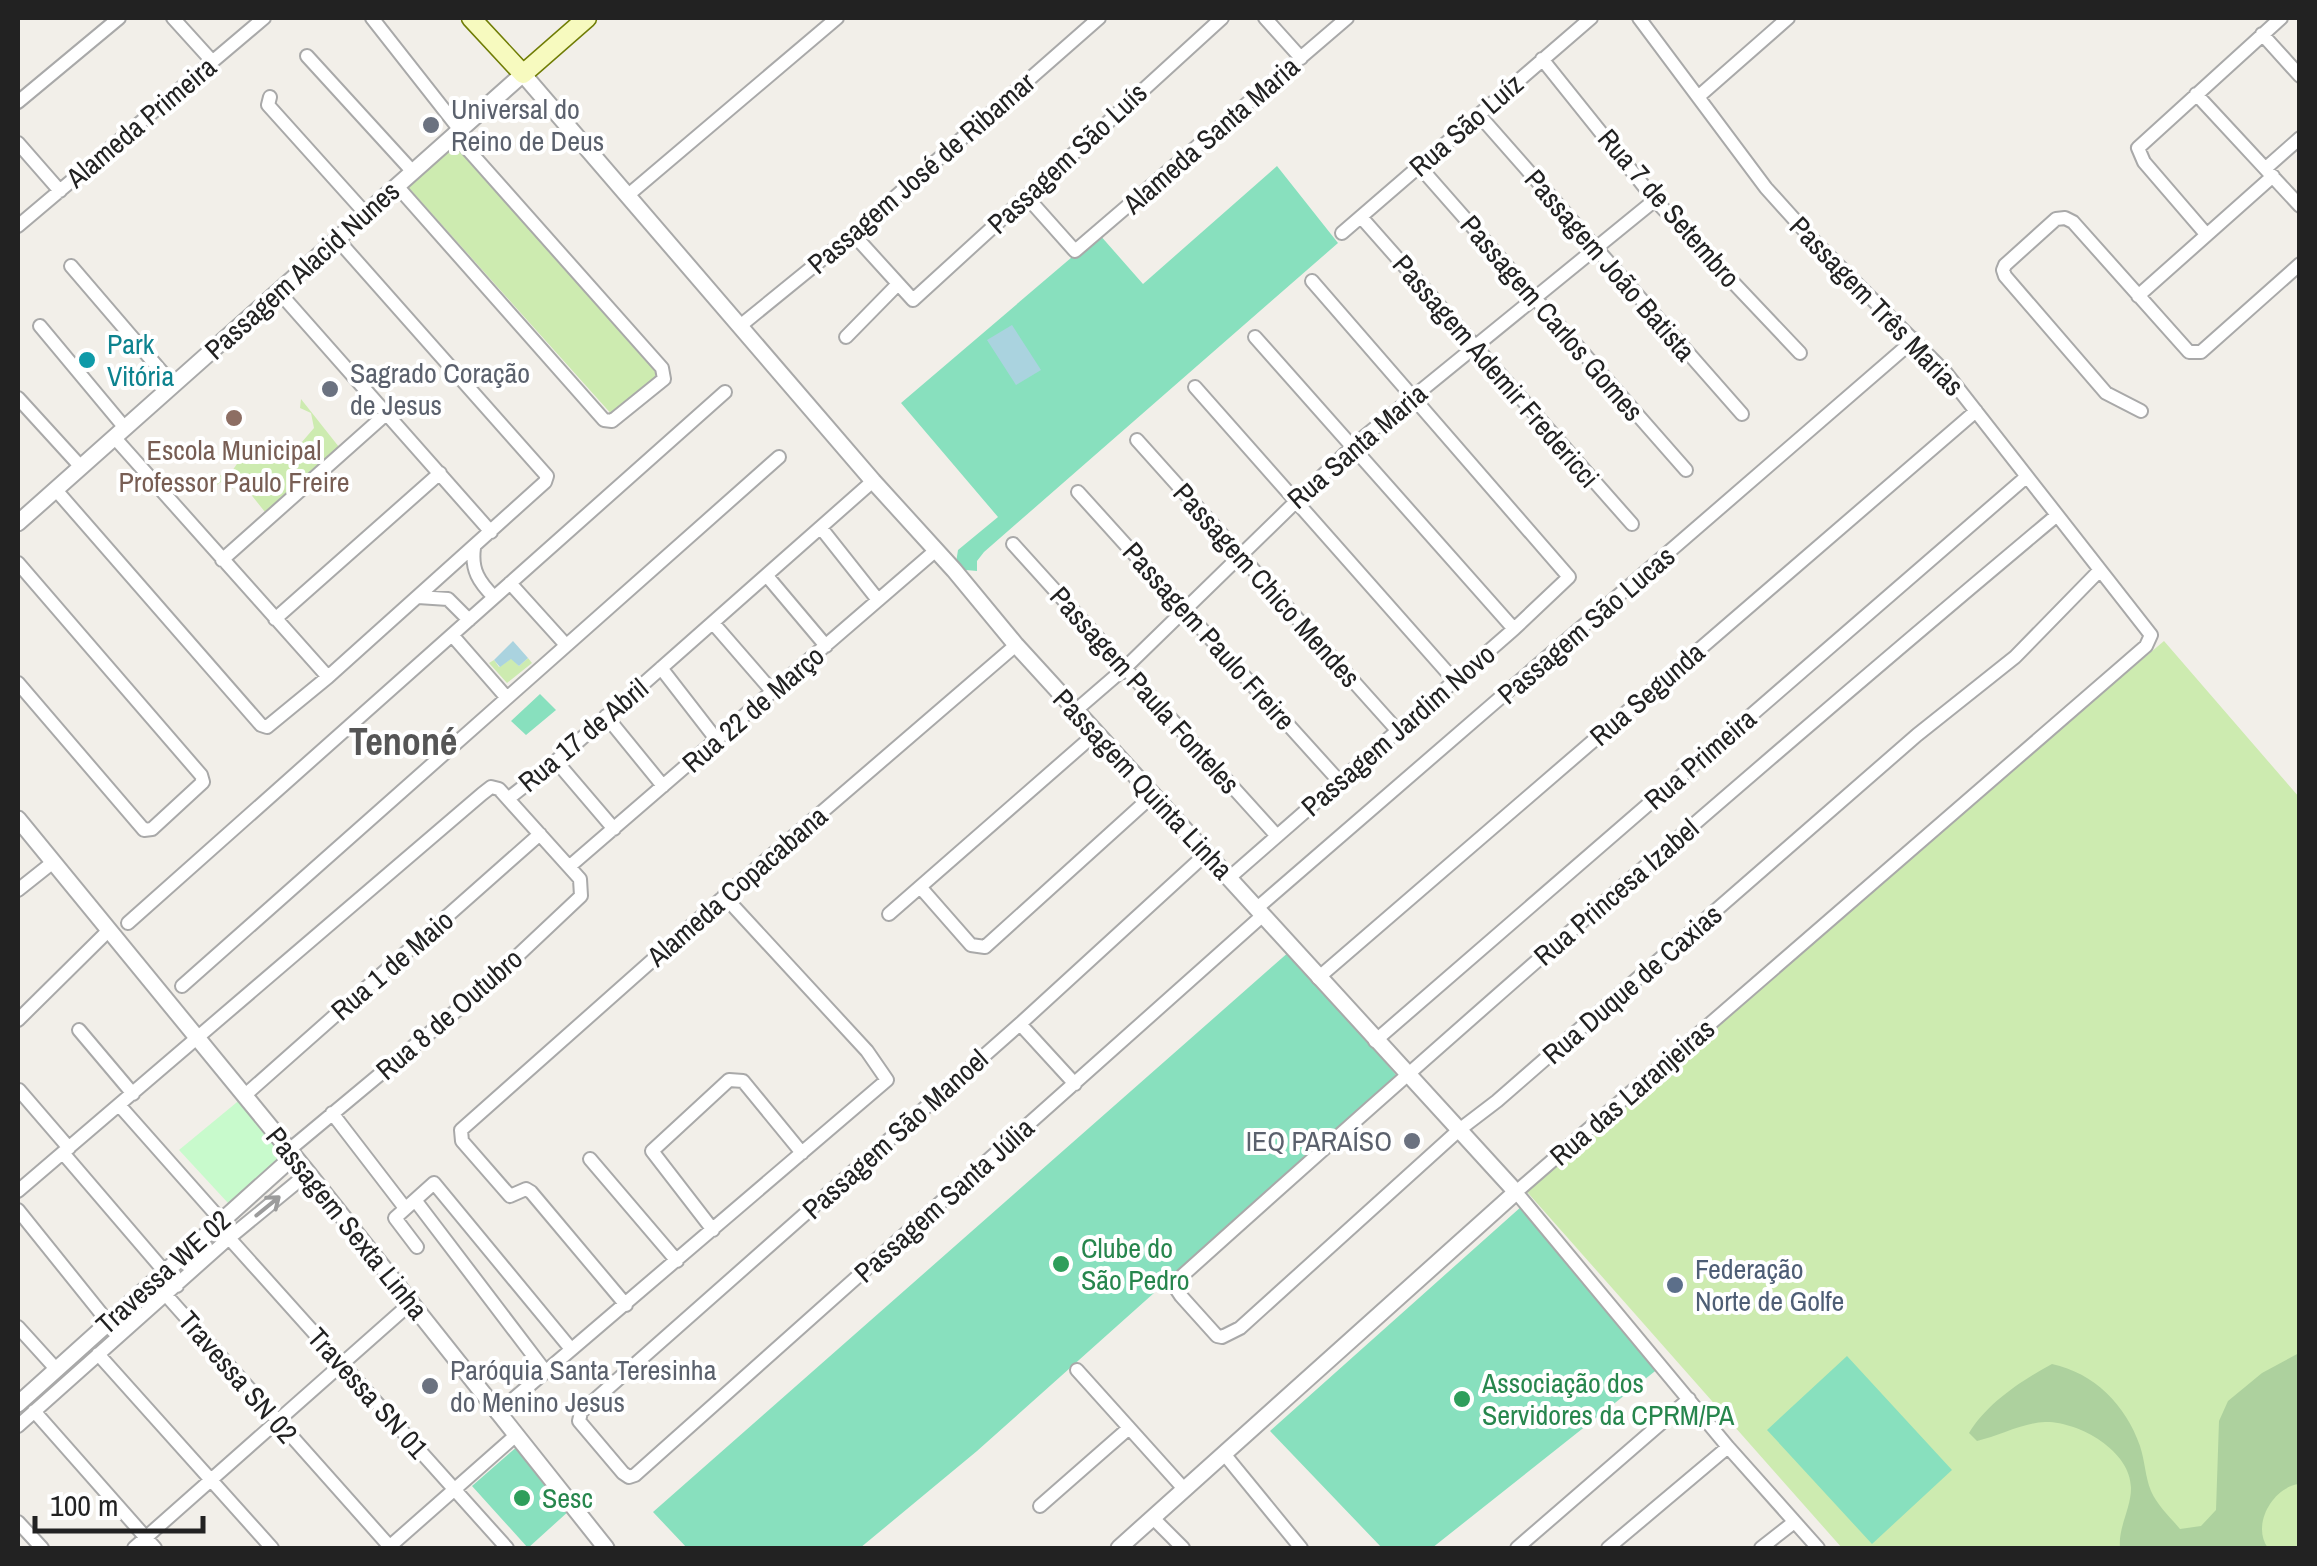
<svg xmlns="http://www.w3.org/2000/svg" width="2317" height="1566" viewBox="0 0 2317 1566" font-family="'Archivo Narrow',sans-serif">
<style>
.grass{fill:#cdebb0}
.forest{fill:#add19e}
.park{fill:#c8facc}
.pitch{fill:#88e0be}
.water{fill:#aad3df}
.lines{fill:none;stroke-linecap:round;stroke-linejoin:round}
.minor-casing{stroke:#a9a9a9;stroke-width:16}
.tertiary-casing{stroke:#a9a9a9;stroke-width:19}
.secondary-casing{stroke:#707d05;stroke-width:21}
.minor{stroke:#fff;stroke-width:12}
.tertiary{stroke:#fff;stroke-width:15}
.secondary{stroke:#f7fabf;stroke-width:18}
.oneway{stroke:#9c9c9c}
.worship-dot{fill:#6b7280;stroke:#fff;stroke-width:4}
.culture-dot{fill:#0f9aa8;stroke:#fff;stroke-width:4}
.education-dot{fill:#8d6e63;stroke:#fff;stroke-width:4}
.leisure-dot{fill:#2e9e5b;stroke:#fff;stroke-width:4}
.service-dot{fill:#5c6f8a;stroke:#fff;stroke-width:4}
.labels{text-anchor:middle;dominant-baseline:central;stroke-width:8;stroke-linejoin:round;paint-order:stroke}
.worship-label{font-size:28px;fill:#5b616d;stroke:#fff;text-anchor:start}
.street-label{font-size:28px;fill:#222;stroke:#fff}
.culture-label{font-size:28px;fill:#0d838f;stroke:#fff;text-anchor:start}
.education-label{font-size:28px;fill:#785e54;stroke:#fff}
.leisure-label{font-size:28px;fill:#27864d;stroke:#fff;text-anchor:start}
.service-label{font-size:28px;fill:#4e5e75;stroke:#fff;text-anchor:start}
.district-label{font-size:38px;font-weight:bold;fill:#555;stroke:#fff}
</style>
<rect width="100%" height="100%" fill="#f2efe9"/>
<path class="grass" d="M 459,142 L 662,375 L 614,417 L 408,187 Z
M 301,399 L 339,447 L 265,512 L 241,482 L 228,492 L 221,482 L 214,487 L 205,478 L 230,474 L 239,461 L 264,446 L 271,453 L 289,457 L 314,428 L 311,413 L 300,408 Z
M 2164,641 L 2299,797 L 2299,1548 L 1842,1548 L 1521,1185 Z
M 512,658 L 519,666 L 528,658 L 532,663 L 507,683 L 489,663 L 494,660 L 499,667 Z"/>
<path class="forest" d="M 2299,1353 L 2299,1484 C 2273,1487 2251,1525 2268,1548 L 2120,1548 C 2118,1527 2131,1509 2131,1488 C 2131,1450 2077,1421 2045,1422 C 2022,1423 1999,1436 1977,1441 L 1969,1433 C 1986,1404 2022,1380 2052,1364 C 2094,1373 2126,1405 2140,1446 C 2145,1461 2145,1476 2151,1491 C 2157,1505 2170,1517 2180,1529 L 2201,1526 L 2216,1510 L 2219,1421 L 2228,1401 L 2262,1373 Z"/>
<path class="park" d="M 242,1098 L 288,1150 L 228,1203 L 179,1150 Z"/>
<path class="pitch" d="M 1277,166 L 1338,243 L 984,552 L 977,561 L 977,571 L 955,569 L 958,550 L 998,517 L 901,403 L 1099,234 L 1143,284 Z
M 540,694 L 556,710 L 526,735 L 511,721 Z
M 1290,951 L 1397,1076 L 977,1451 L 860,1548 L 687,1548 L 653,1512 Z
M 1522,1206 L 1659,1368 L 1432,1548 L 1382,1548 L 1270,1431 Z
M 1847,1356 L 1952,1470 L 1872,1544 L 1767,1430 Z
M 519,1445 L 570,1510 L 528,1548 L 472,1486 Z"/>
<path class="water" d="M 1012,325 L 1041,370 L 1016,385 L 987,340 Z
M 513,641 L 528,658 L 519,666 L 511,659 L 500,667 L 494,660 Z"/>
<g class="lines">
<g class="minor-casing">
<path id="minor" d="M 173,18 L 212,61
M 372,18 L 460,130
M 1265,18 L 1301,58
M 1639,18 L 1766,188 L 1813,240 L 1946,373 L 2151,635 L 2146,646 L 1516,1192 L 1728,1447 L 1818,1548
M 2262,34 L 2300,76
M 307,56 L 413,172
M 1542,59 L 1655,200 L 1800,353
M 2196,94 L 2300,206
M 270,97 L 268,105 L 366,214
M 1698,97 L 1788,18
M 18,102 L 119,18
M 1479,115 L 1742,414
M 18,143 L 60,191
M 1419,166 L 1686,470
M 2266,168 L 2300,138
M 397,186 L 604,420 L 612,421 L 664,379 L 662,368 L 455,135
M 627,196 L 837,18
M 1026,196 L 1075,251 L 1347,18
M 1361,217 L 1632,524
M 18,226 L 264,18
M 1342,233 L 1591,18
M 853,234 L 913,300 L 1222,18
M 2206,234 L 2144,162 L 2138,148 L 2281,18
M 71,266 L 173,385
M 278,291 L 491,532
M 2138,296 L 2273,176
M 40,326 L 125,428
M 740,326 L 853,234 L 1099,18
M 846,337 L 898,284
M 1255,337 L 1514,629
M 1195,387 L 1454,680
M 18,398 L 81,467
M 2141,411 L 2106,393 L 2005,276 L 2003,270 L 2005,265 L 2056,219 L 2065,218 L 2073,222 L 2189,352 L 2201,352 L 2300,264
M 114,437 L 328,677
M 1137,440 L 1397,730
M 56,490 L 261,725 L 267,727 L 328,677 L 545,482 L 547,476 L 337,239
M 1078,492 L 1339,781
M 2056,516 C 1760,764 1470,1017 1183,1275 L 1177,1290 L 1181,1296 L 1217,1336 L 1222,1337 L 1240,1328 L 1459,1130 L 1497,1101 L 1917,735 L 2015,657 L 2100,570
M 821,528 L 878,600
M 1013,544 L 1277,836
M 474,548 C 471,570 479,582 494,597
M 222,560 L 386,414
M 18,563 L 201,775 L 203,782 L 152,829 L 144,830 L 18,683
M 767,576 L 826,646
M 510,583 L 566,645
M 418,597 L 448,599 L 469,620
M 275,619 L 440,473
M 713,623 L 772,691
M 452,635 L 507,698
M 661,668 L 716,739
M 1075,711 L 1126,667 L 1353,446 L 1655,200
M 606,716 L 663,786
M 556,761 L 614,829
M 509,798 L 556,761 L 873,481
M 1207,853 L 1020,1024 L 581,1412 L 579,1421 L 623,1473 L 629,1477 L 635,1475 L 1262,916
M 570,866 L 935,551
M 1229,878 L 1514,629 L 1569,577 L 1312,281
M 921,888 L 971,945 L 985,947 L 1152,796
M 18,890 L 52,863
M 1256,909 L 1915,339
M 889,914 L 1095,734
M 128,923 L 725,392
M 1318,978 L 1976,411
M 182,986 L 779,457
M 18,1020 L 107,932
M 1020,1024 L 1075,1084
M 79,1030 L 133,1094
M 1375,1041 L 2025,478
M 19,1090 L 69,1148
M 244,1096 L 540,834
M 119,1105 L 220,1219
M 332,1113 L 405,1208
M 63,1153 L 177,1286
M 590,1159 L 677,1261
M 18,1191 L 482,794 L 491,787 L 499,789 L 580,879 L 581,896 L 480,991 L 289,1150
M 415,1200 L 545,1371
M 18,1210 L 108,1322
M 713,1230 L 652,1151 L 729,1080 L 743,1081 L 802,1153
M 229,1238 L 507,1548
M 417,1247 L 395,1218 L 434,1183 L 571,1349
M 166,1295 L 391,1548
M 626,1305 L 531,1192 L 526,1189 L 510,1196 L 462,1141 L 461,1130 L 736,886 L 1016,645
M 18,1327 L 57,1370
M 98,1354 L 272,1548
M 1077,1370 L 1185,1490
M 34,1411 L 155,1548
M 497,1413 L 887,1080 L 867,1051 L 724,896
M 18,1426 L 229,1238 L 308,1173
M 1225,1455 L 1301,1548
M 1040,1506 L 1129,1428
M 1153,1518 L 1183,1548
M 18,1522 L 42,1548
M 134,1548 L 412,1302
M 388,1548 L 515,1436
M 1517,1548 L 1689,1399
M 1608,1548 L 1728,1447
M 1761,1548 L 1793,1523"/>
</g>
<g class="tertiary-casing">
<path id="tertiary" d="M 18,523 L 523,74 L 873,481 L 954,570 L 1016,645 L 1516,1192 L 1119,1548
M 18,819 L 308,1173 L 606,1548
M 18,1404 L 294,1156"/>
</g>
<g class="secondary-casing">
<path id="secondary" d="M 471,18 L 523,74 L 587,18"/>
</g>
<use href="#minor" class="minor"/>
<use href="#tertiary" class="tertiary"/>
<use href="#secondary" class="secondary"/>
</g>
<defs><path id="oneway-shaft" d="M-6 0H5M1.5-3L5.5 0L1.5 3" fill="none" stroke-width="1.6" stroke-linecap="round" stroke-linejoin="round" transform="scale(2.5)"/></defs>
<use class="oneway" href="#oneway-shaft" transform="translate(268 1206) rotate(-39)"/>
<g class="worship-dot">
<circle cx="431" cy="125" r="10"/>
<circle cx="330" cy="389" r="10"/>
<circle cx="1412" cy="1141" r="10"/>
<circle cx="430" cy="1386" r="10"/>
</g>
<circle class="culture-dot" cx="87" cy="360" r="10"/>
<circle class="education-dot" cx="234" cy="418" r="10"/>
<g class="leisure-dot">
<circle cx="1061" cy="1264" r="10"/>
<circle cx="1462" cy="1399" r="10"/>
<circle cx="522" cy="1498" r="10"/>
</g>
<circle class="service-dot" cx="1675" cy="1285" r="10"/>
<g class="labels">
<g class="worship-label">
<text x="451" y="109">Universal do<tspan x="451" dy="32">Reino de Deus</tspan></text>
<text x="350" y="373">Sagrado Coração<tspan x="350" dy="32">de Jesus</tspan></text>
<text x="1392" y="1141" text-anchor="end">IEQ PARAÍSO</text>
<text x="450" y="1370">Paróquia Santa Teresinha<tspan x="450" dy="32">do Menino Jesus</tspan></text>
</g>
<g class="street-label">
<text transform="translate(141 122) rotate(-40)">Alameda Primeira</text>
<text transform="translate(1466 125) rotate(-41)">Rua São Luíz</text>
<text transform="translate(1211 135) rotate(-41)">Alameda Santa Maria</text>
<text transform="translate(1067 158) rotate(-43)">Passagem São Luís</text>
<text transform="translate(921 173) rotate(-41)">Passagem José de Ribamar</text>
<text transform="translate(1669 208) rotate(49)">Rua 7 de Setembro</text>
<text transform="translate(1610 265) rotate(49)">Passagem João Batista</text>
<text transform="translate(302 270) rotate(-42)">Passagem Alacid Nunes</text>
<text transform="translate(1877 306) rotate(46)">Passagem Três Marias</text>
<text transform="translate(1552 318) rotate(49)">Passagem Carlos Gomes</text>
<text transform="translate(1496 371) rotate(49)">Passagem Ademir Fredericci</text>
<text transform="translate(1357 446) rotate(-41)">Rua Santa Maria</text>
<text transform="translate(1267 585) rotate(48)">Passagem Chico Mendes</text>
<text transform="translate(1586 625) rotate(-41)">Passagem São Lucas</text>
<text transform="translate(1209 636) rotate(48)">Passagem Paulo Freire</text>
<text transform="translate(1145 690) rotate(48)">Passagem Paula Fonteles</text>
<text transform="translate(1647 694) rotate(-41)">Rua Segunda</text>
<text transform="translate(753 709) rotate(-41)">Rua 22 de Março</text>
<text transform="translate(1398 730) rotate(-41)">Passagem Jardim Novo</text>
<text transform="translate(583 735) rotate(-40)">Rua 17 de Abril</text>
<text transform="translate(1700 759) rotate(-41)">Rua Primeira</text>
<text transform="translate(1143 784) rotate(47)">Passagem Quinta Linha</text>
<text transform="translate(737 886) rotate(-41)">Alameda Copacabana</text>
<text transform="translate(1616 892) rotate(-41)">Rua Princesa Izabel</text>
<text transform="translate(392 965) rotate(-41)">Rua 1 de Maio</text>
<text transform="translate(1632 984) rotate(-41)">Rua Duque de Caxias</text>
<text transform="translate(449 1014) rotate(-41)">Rua 8 de Outubro</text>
<text transform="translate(1632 1092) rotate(-41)">Rua das Laranjeiras</text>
<text transform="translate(895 1134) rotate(-42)">Passagem São Manoel</text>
<text transform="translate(944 1200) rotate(-42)">Passagem Santa Júlia</text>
<text transform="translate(347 1223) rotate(51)">Passagem Sexta Linha</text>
<text transform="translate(163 1272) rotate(-42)">Travessa WE 02</text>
<text transform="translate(238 1377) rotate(49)">Travessa SN 02</text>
<text transform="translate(368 1393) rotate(48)">Travessa SN 01</text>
</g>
<g class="culture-label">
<text x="107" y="344">Park<tspan x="107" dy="32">Vitória</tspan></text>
</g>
<g class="education-label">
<text x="234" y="450">Escola Municipal<tspan x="234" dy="32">Professor Paulo Freire</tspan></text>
</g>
<g class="leisure-label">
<text x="1081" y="1248">Clube do<tspan x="1081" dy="32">São Pedro</tspan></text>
<text x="1482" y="1383">Associação dos<tspan x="1482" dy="32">Servidores da CPRM/PA</tspan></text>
<text x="542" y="1498">Sesc</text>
</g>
<g class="service-label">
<text x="1695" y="1269">Federação<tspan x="1695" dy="32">Norte de Golfe</tspan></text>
</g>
<g class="district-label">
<text x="403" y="741">Tenoné</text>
</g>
</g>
<rect width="2317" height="1566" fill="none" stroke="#222222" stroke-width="40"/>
<path d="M35 1516v15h168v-15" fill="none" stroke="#222222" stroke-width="5"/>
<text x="50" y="1516" font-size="30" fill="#222222" stroke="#ffffff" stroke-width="8" paint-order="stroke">100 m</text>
</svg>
